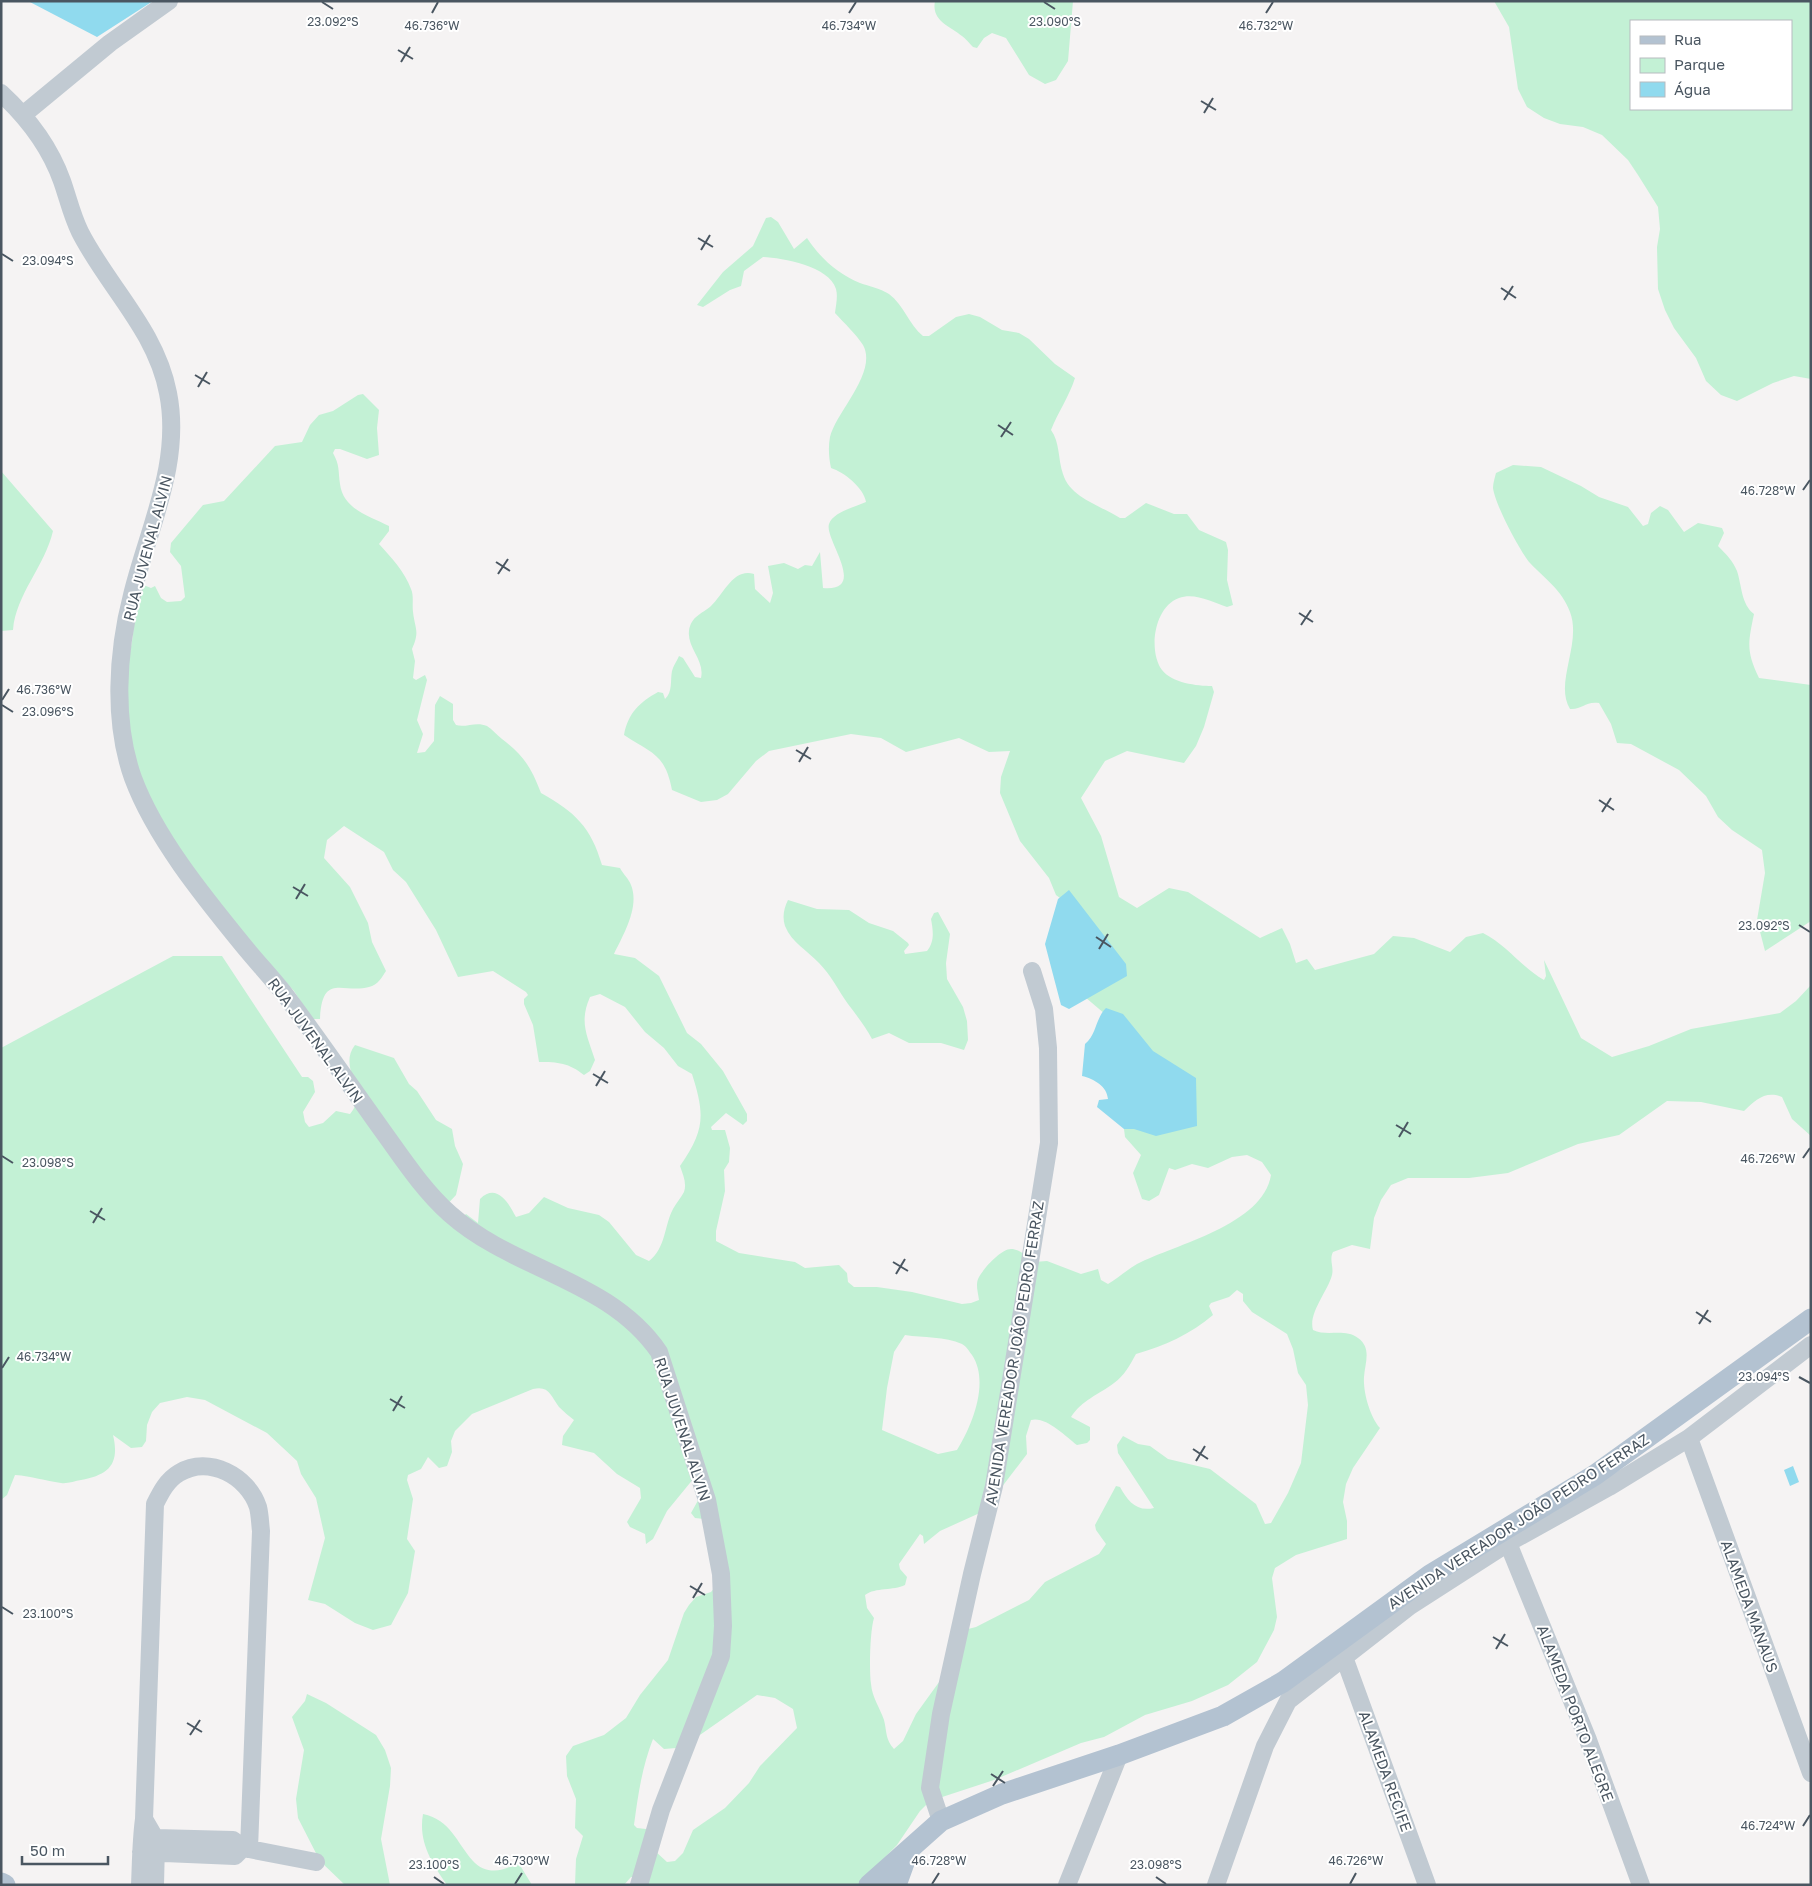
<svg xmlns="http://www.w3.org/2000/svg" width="1812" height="1886" viewBox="0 0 1812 1886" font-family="'Golos Text',sans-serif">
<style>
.green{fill:#c3f1d5;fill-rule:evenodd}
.water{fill:#90daee}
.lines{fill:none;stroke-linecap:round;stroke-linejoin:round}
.minor{stroke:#c1cad2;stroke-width:18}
.major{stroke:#b3c2d1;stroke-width:21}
.ticks{fill:none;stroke:#4a5661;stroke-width:2}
.labels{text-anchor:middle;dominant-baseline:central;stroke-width:4;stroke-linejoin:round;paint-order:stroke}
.street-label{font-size:15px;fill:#4a5661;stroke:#fff}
.ticks-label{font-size:12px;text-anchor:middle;fill:#4a5661;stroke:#fff;stroke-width:4;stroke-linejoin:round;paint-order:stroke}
</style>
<rect width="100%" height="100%" fill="#f5f3f3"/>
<path class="green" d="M 935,1 L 1073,1 L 1068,61 L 1056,80 L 1045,84 L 1029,75 L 1006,38 L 992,33 L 984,38 L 977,48 L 973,47 C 970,44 966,39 962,36 C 950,26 931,21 935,1 Z
M 1494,1 L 1811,1 L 1811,379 L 1794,376 L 1773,383 L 1737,401 L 1721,395 L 1706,381 L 1696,358 L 1674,328 L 1665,310 L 1658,289 L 1657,247 L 1660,229 L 1658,207 L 1638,175 L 1628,160 L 1602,135 L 1583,127 L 1560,124 L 1544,118 L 1527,107 L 1518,89 L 1509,27 ZM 1791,21 L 1791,109 L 1631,109 L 1631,21 Z
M 771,217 L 778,222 L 794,249 L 807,238 C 820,258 838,274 860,283 C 869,286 881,289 889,294 C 904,305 909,325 923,336 L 929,336 L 956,317 L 969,314 L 980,317 L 1002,330 L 1019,333 L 1029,339 L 1055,364 L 1075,378 C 1069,397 1058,412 1051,430 C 1060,442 1058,460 1063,474 C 1070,498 1102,506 1120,518 L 1125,518 L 1146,503 L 1174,514 L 1187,514 L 1199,530 L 1226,542 L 1228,550 L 1227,580 L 1233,605 L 1227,607 C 1213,602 1194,592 1179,598 C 1154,607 1148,651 1162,670 C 1172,683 1197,686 1212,686 L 1214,692 L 1204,727 L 1196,746 L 1184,763 L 1127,751 L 1105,761 L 1081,798 L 1101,836 L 1119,897 L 1137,908 L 1169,888 L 1188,892 L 1260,938 L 1282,928 L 1290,944 L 1296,963 L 1307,959 L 1315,970 L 1374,954 L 1393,936 L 1414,938 L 1450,952 L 1466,937 L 1483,933 C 1507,945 1521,967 1544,980 L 1546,976 L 1544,960 L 1581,1038 L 1612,1057 L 1649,1046 L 1691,1029 L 1780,1013 L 1796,1001 L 1811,985 L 1811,1136 L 1792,1119 L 1782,1097 C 1766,1090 1755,1100 1744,1111 L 1701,1102 L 1667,1101 L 1619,1135 L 1578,1144 L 1508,1173 L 1469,1178 L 1408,1178 L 1391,1185 L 1381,1200 L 1374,1218 L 1370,1249 L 1352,1245 L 1333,1252 C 1329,1260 1334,1267 1332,1275 C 1328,1291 1308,1313 1313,1330 C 1327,1337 1345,1328 1358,1338 C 1372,1348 1365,1363 1364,1377 C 1363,1392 1370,1417 1380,1428 L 1353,1468 L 1346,1484 L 1343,1502 L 1347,1521 L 1347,1539 L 1296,1555 L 1275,1568 L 1272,1578 L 1277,1617 L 1274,1630 L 1257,1662 L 1228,1685 L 1192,1701 L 1145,1715 L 1104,1737 L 1081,1743 L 994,1780 L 930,1801 L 920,1811 L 897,1845 L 858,1885 L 638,1885 L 635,1877 L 631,1877 L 624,1885 L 575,1885 L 576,1859 L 583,1836 L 575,1828 L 576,1799 L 567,1776 L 566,1756 L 573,1746 L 604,1735 L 626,1718 L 640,1695 L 668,1660 L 684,1613 L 689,1605 L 696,1597 L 711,1592 L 715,1587 L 704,1519 L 695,1518 L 691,1513 L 701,1495 L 694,1478 L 667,1511 L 653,1539 L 646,1544 L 645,1534 L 630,1527 L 627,1522 L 641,1498 L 640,1488 L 617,1474 L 594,1453 L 562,1445 L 563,1436 L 574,1420 C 569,1416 564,1412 559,1407 C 551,1396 549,1385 533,1389 L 472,1414 L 455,1431 L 451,1441 L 452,1452 L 447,1466 L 439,1468 L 428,1457 L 421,1469 L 408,1475 L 407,1480 L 413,1499 L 407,1539 L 415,1551 L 408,1593 L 391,1625 L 373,1630 L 355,1623 L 325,1604 L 308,1600 L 325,1538 L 316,1498 L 301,1474 L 297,1461 L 267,1433 L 205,1400 L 187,1397 L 160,1403 L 152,1412 L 147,1425 L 146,1441 L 142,1447 L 131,1448 L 113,1435 C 120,1464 109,1475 81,1480 C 75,1481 67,1484 61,1483 C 45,1481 32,1476 15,1475 L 7,1495 L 1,1500 L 1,1048 L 173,956 L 222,956 L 302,1077 L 308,1077 L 313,1081 L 315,1092 L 303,1112 L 305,1122 L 309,1127 L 323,1123 L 336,1111 L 350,1114 C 370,1091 337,1068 355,1045 L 394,1058 L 409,1084 L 417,1091 L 436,1120 L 452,1129 L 455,1146 L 463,1164 L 456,1195 L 442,1210 L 461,1219 L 466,1214 L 478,1223 L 480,1199 C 497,1182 509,1204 516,1217 L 529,1213 L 544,1197 L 568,1208 L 599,1215 L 609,1222 L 636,1255 L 649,1261 C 666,1248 664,1226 673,1209 C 676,1203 681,1198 684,1192 C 687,1183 683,1175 680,1166 C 705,1130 705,1115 692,1074 L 678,1066 L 664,1048 L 645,1032 L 625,1007 L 600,994 L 590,997 C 579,1022 587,1035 595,1060 L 590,1071 L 584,1075 C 569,1063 558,1062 539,1062 L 533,1025 L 524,1004 L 524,999 L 528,995 L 526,992 L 493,971 L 458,977 L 436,930 L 406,882 L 393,870 L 384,852 L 344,826 L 327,840 L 324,858 L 350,887 L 368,923 L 372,942 L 386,971 C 382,977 378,985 369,987 C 343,994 322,972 320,1019 L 312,1019 L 294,991 L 195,880 L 141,812 L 117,730 L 133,635 L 136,582 L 151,588 L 155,586 L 161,598 L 167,602 L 181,601 L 185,597 L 181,566 L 170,552 L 171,543 L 203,505 L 224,501 L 275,446 L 302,442 L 310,425 L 319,415 L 333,411 L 358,395 L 363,394 L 379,410 L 377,428 L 379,455 L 367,459 L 340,449 L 335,449 L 333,453 C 340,466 338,470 340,484 C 343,509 369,516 389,526 L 389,531 L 379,544 C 391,557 405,572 411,589 C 414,595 412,605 413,612 C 415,629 420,631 412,649 L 415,661 L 413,678 L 416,680 L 425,675 L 427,680 L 417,720 L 423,734 L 417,753 L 425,752 L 434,741 L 435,705 L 440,696 L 453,704 L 453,720 L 456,725 C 466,728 476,721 487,726 C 492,729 497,735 502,739 C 524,756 531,767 541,793 C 575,812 591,827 602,865 L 620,868 C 623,874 629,879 631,885 C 640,907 623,935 614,954 L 635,958 L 659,976 L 687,1033 L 701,1044 L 723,1071 L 747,1114 L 747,1121 L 743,1125 L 726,1113 L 711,1127 L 712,1130 L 725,1130 L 730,1148 L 729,1162 L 724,1170 L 725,1191 L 716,1231 L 716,1241 L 739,1253 L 795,1262 L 805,1268 L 839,1265 L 847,1273 L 848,1282 L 854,1287 L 877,1287 L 912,1292 L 962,1304 L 971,1303 L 979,1300 C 978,1292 975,1284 979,1277 C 984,1268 1001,1249 1011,1249 C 1020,1249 1027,1257 1034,1262 L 1047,1261 L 1081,1274 L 1098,1269 L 1101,1280 L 1108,1284 C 1118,1278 1127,1270 1137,1264 C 1176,1244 1263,1225 1271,1175 L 1262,1162 L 1247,1155 L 1232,1157 L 1208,1168 L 1192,1164 L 1175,1170 L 1169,1168 L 1159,1195 L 1149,1201 L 1142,1199 L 1133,1173 L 1141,1155 L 1125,1137 L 1124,1129 L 1130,1117 L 1139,1043 L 1085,997 L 1072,907 L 1056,895 L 1049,878 L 1020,841 L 1000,793 L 1001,777 L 1010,751 L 989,752 L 959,738 L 906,752 L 881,738 L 851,734 L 769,751 L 756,761 L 728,794 L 717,800 L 701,802 L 672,790 C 665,754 653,754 624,735 C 628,713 640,702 658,692 L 663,693 L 665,699 C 673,691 670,681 672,671 C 673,666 677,661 679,656 L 683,658 L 695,677 L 701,678 C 705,660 687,648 689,631 C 691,616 702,614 711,606 C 724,594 733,568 754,574 L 755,589 L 770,603 L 773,593 L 768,566 L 784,563 L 798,569 L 805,565 L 812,566 L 820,552 L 823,588 C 869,592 824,539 829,524 C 833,512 855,507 866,502 C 864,488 844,472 831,468 C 829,459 828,447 830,437 C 836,412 878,372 863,345 C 856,334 844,323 835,313 C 836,305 838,296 836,289 C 829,266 783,258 763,257 L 744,271 L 741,286 L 730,290 L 703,307 L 697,305 L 723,272 L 753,246 L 766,218 ZM 1237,1290 L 1243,1294 L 1243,1301 L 1252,1312 L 1287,1334 L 1293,1349 L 1298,1373 L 1306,1385 L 1308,1405 L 1301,1463 L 1288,1493 L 1271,1523 L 1265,1524 L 1256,1504 L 1210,1469 L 1168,1459 L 1150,1446 L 1138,1444 L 1123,1436 L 1117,1445 L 1118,1453 L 1154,1508 C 1136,1512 1128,1501 1120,1487 L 1116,1486 L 1095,1525 L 1096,1530 L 1106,1544 L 1099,1554 L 1045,1582 L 1029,1600 L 976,1627 L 956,1632 L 942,1678 L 916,1714 L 903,1741 L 894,1749 C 885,1739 887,1732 884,1720 C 880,1708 872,1697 871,1684 C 869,1670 870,1631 874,1618 L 867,1608 L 865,1595 C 876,1587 893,1591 905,1585 L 907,1577 L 900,1569 L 899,1564 L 920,1534 L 923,1536 L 924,1544 L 940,1531 L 993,1507 L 998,1492 L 1027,1454 L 1026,1436 L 1031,1420 C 1046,1416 1065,1436 1077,1445 L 1087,1443 L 1090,1440 L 1090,1427 L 1071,1417 C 1082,1400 1098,1395 1114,1383 C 1124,1376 1130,1365 1136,1354 C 1164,1346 1191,1334 1213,1315 L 1209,1306 L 1211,1303 L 1229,1297 ZM 905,1335 C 923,1338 945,1336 962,1344 C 966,1346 969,1351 972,1355 C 990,1382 972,1426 957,1450 L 938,1454 L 882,1430 L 887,1388 L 894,1352 ZM 757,1695 L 775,1698 L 793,1709 L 797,1728 L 760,1766 L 749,1783 L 725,1808 L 693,1830 L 683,1853 L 675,1861 L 667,1862 L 655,1851 L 646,1829 L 637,1828 L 634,1825 C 638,1795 642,1767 653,1739 L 664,1749 L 689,1747 L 697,1737 Z
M 1513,465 L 1541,467 L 1581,486 L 1599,497 L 1628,507 L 1643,526 L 1648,524 L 1651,513 L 1660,506 L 1668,510 L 1684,532 L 1698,523 L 1722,528 L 1724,533 L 1718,546 C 1726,554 1733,561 1737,571 C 1742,586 1741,604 1754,614 C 1748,643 1746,651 1759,678 L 1811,685 L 1811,921 L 1765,951 L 1757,920 L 1765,873 L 1762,850 L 1732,830 L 1718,817 L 1706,796 L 1679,770 L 1631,744 L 1617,743 L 1611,724 L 1599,703 C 1585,701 1582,710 1570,709 C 1554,683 1582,644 1570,612 C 1562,590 1545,579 1530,563 C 1519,550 1495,504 1493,488 C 1493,483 1495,477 1496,473 Z
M 1,471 L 53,531 C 45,566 16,594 13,630 L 1,631 Z
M 788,900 L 817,909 L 849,910 L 869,923 L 893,931 L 908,943 L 909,945 L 904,951 L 905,954 L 927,951 C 935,941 933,930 931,919 L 934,913 L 938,912 L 950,934 L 946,963 L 947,979 L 963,1007 L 967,1021 L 968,1040 L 964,1050 L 941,1043 L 909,1043 L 889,1033 L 872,1039 C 865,1026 857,1016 848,1004 C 838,990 831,975 819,963 C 807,950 792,943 785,926 C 782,917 784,908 788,900 Z
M 307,1694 L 326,1703 L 376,1735 L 385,1750 L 391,1768 L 390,1786 L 381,1839 L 390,1885 L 345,1885 L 320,1861 L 298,1818 L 296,1799 L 304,1750 L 292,1717 L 305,1701 Z
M 423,1814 C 451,1820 456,1842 473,1861 C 485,1875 505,1872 518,1862 L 532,1885 L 447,1885 C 432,1863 418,1842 423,1814 Z"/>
<path class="water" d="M 28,1 L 153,1 L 97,37 Z
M 1069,890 L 1126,964 L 1127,976 L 1069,1009 L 1061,1005 L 1045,944 L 1058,899 Z
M 1106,1008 L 1123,1014 L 1153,1051 L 1196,1078 L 1197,1126 L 1156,1136 L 1134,1129 L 1124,1129 L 1097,1107 L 1099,1100 L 1108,1099 C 1107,1086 1094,1079 1082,1076 L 1085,1044 C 1097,1034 1095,1019 1106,1008 Z
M 1793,1466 L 1799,1482 L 1790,1486 L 1784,1470 Z"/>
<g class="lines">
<path class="minor" d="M 1,93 C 27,117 50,147 62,181 C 68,198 72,216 80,232 C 108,287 156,330 168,393 C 182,463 148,529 132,595 C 117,653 113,722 133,778 C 155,837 203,896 243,945 C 256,961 270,976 283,992 C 317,1037 349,1084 382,1130 C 403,1159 423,1190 450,1214 C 514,1271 609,1279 659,1352 L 707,1500 L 721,1574 L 723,1626 L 721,1656 L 661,1810 L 639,1885
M 24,114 L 110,43 L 169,1
M 1689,1438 L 1811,1773
M 1508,1543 L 1588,1740 L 1641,1885
M 1344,1657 L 1427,1885
M 144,1819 L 155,1838 L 233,1840 L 243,1848
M 941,1821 L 930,1788 L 941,1714 L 972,1574 L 994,1486 L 1049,1143 L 1048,1048 L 1044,1009 L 1032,971
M 249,1849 L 316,1862
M 140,1885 C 141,1863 141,1841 144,1819 L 155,1504 C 161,1492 167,1480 179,1473 C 209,1455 248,1476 258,1507 C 260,1515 260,1523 261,1531 L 249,1849 L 243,1848 L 235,1856 L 141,1852
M 155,1885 L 156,1843
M 1067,1885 L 1119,1755
M 1216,1885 L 1265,1746 L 1288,1701 L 1410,1606 L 1508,1543 L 1609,1487 L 1689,1438 L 1811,1345"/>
<path class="major" d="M 1,1883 L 5,1885
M 869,1885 L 941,1821 L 1002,1794 L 1119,1755 L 1223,1716 L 1283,1682 L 1430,1575 L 1595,1475 L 1811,1319
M 896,1885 L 908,1852"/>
</g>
<path class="ticks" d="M 322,2 L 333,9M 1044,2 L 1055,9M 432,13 L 438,2M 849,13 L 856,2M 1266,13 L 1273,2M 398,50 L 413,59M 401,62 L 410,47M 1201,101 L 1216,110M 1204,113 L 1213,98M 698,238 L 713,247M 701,250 L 710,235M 2,254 L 13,261M 1501,288 L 1516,298M 1504,300 L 1513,286M 195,375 L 210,384M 198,387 L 207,372M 998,425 L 1013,435M 1001,437 L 1011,422M 1803,490 L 1810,480M 496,562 L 510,571M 498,574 L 508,559M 1299,613 L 1313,622M 1301,625 L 1311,610M 2,700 L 9,689M 2,705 L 13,712M 796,750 L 811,759M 799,762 L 808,747M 1599,800 L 1614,810M 1602,812 L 1611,798M 293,887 L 308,896M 296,899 L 305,884M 1799,925 L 1810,932M 1096,937 L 1111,947M 1099,949 L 1108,934M 593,1074 L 608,1083M 596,1086 L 605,1071M 1396,1125 L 1411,1134M 1399,1137 L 1408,1122M 2,1156 L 13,1163M 1803,1158 L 1810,1148M 90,1211 L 105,1220M 93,1223 L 102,1208M 893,1262 L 908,1271M 896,1274 L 905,1259M 1696,1312 L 1711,1322M 1699,1324 L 1708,1310M 2,1368 L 9,1357M 1799,1377 L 1810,1383M 390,1399 L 405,1408M 393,1411 L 402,1396M 1193,1449 L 1208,1459M 1196,1461 L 1205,1446M 690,1586 L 705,1595M 693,1598 L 702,1583M 2,1607 L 13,1614M 1493,1637 L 1508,1646M 1496,1649 L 1505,1634M 187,1723 L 202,1732M 190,1735 L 200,1720M 991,1774 L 1005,1783M 993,1786 L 1003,1771M 1803,1826 L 1810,1815M 434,1877 L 444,1884M 1156,1877 L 1166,1884M 515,1884 L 522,1873M 932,1884 L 939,1873M 1350,1884 L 1356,1873"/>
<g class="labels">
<g class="street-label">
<text transform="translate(147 548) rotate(-75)">RUA JUVENAL ALVIN</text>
<text transform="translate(316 1040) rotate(54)">RUA JUVENAL ALVIN</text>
<text transform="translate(1014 1353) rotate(-81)">AVENIDA VEREADOR JOÃO PEDRO FERRAZ</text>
<text transform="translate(683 1429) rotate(72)">RUA JUVENAL ALVIN</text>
<text transform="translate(1518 1521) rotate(-33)">AVENIDA VEREADOR JOÃO PEDRO FERRAZ</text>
<text transform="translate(1750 1606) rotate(70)">ALAMEDA MANAUS</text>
<text transform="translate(1576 1713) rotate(69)">ALAMEDA PORTO ALEGRE</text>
<text transform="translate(1386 1771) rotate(70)">ALAMEDA RECIFE</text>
</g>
</g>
<g class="ticks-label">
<text x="333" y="26">23.092°S</text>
<text x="1055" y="26">23.090°S</text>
<text x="432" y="30">46.736°W</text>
<text x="849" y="30">46.734°W</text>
<text x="1266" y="30">46.732°W</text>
<text x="48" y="265">23.094°S</text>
<text x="1768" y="495">46.728°W</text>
<text x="44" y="694">46.736°W</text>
<text x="48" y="716">23.096°S</text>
<text x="1764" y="930">23.092°S</text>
<text x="1768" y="1163">46.726°W</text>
<text x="48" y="1167">23.098°S</text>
<text x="44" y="1361">46.734°W</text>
<text x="1764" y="1381">23.094°S</text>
<text x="48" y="1618">23.100°S</text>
<text x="1768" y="1830">46.724°W</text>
<text x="522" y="1865">46.730°W</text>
<text x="939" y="1865">46.728°W</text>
<text x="1356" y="1865">46.726°W</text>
<text x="434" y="1869">23.100°S</text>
<text x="1156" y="1869">23.098°S</text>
</g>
<rect width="1812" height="1886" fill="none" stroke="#4a5661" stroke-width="5"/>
<rect x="1630" y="20" width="162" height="90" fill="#ffffff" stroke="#b7bbc0"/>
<rect x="1640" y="36" width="25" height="8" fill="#b3c2d1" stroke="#b7bbc0"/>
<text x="1674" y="45" font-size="15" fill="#4a5661">Rua</text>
<rect x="1640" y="58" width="25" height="15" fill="#c3f1d5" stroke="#b7bbc0"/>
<text x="1674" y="70" font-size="15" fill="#4a5661">Parque</text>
<rect x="1640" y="82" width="25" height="15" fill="#90daee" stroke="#b7bbc0"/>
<text x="1674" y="95" font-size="15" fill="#4a5661">Água</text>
<path d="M22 1856v8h86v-8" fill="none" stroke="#4a5661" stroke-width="2.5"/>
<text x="30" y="1856" font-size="15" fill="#4a5661" stroke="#ffffff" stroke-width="4" paint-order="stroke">50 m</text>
</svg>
